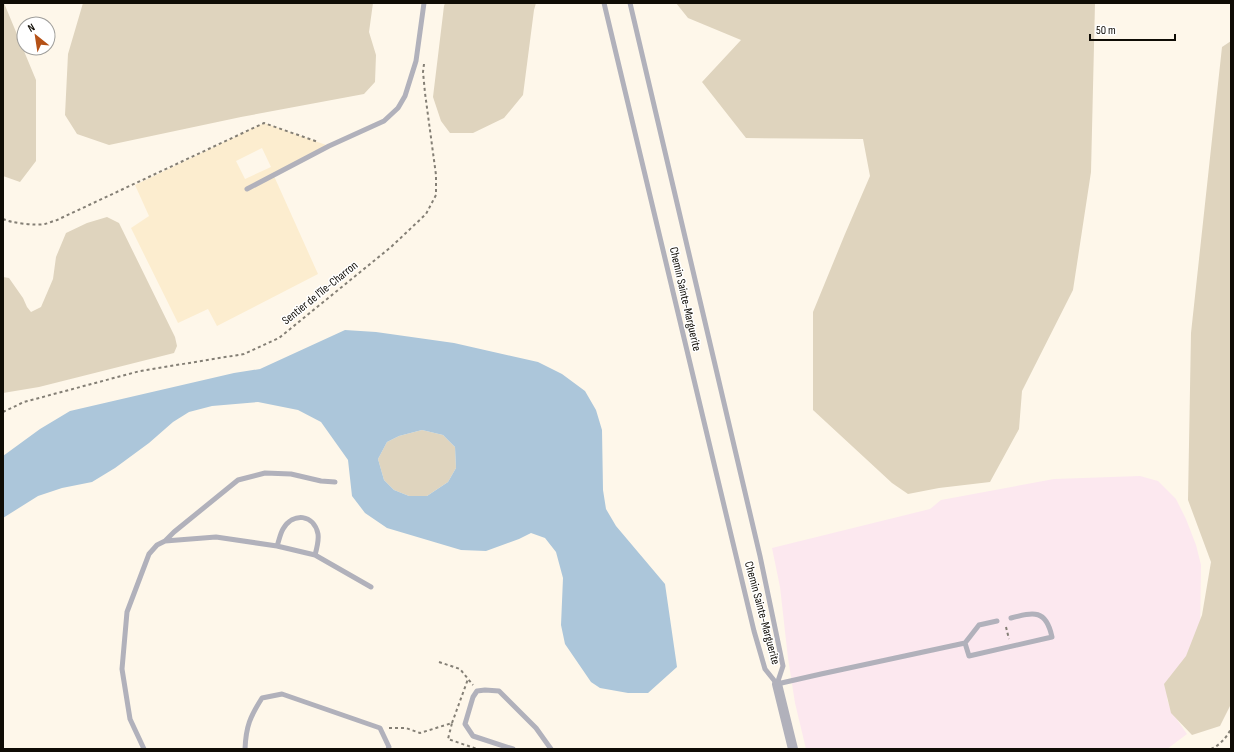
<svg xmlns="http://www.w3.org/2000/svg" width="1234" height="752" viewBox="0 0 1234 752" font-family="'Sofia Sans Condensed',sans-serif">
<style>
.commercial{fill:#fce8ef}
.built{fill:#fcedcf;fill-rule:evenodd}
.green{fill:#dfd4be}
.water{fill:#acc6da;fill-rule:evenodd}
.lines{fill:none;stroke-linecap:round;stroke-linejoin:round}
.path{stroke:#847f75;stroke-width:2;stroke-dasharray:3 3;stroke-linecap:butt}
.lane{stroke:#b1b1bb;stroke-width:5}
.street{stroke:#b1b1bb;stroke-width:10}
.labels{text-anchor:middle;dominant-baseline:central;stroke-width:3;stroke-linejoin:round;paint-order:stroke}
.street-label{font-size:12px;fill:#0f0c05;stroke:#fff}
</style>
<rect width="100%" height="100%" fill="#fef7ea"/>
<path class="commercial" d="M 1140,476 L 1158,481 L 1176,499 L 1186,519 L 1196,545 L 1201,565 L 1200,635 L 1168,686 L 1167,699 L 1171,711 L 1187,734 L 1167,749 L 806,749 L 795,703 L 788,658 L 780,587 L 772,548 L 930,509 L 941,500 L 1054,479 Z"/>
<path class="built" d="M 264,123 L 329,146 L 274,176 L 318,274 L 217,326 L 208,309 L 178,323 L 131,228 L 149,216 L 135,185 ZM 262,148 L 271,167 L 245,179 L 236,161 Z"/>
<path class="green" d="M 3,3 L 4,3 L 36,80 L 36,161 L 20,182 L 3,176 Z
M 83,3 L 373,3 L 369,32 L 376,55 L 375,82 L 364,94 L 241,117 L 109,145 L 77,134 L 65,115 L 68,54 Z
M 445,3 L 536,3 L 534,10 L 523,95 L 504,118 L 473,133 L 450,133 L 441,121 L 433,97 L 444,6 Z
M 676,3 L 1095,3 L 1091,172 L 1073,290 L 1022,391 L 1019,429 L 990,482 L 939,488 L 908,494 L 892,483 L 813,410 L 813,312 L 845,234 L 870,176 L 863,139 L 746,138 L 702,82 L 741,40 L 688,18 Z
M 1231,41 L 1231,704 L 1220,726 L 1192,735 L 1171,713 L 1164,684 L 1186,656 L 1202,615 L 1211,562 L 1188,500 L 1191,333 L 1222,47 Z
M 107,217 L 119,223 L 175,337 L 177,346 L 174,353 L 39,387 L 3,393 L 3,277 L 9,278 L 23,298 L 27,307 L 31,312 L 41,307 L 53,279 L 56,257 L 66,233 L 87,223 Z
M 422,430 L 443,435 L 455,447 L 456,468 L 448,482 L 427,496 L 409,496 L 394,490 L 384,480 L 378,459 L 387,442 L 399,436 Z"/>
<path class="water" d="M 345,330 L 376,332 L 454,343 L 538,362 L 562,374 L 585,391 L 596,410 L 602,430 L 603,490 L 606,509 L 616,526 L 665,584 L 677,667 L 648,693 L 628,693 L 600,688 L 591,682 L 565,644 L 561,625 L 563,578 L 556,552 L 545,538 L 531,533 L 519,539 L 486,551 L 461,550 L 387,528 L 365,513 L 352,496 L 348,460 L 321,422 L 298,410 L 258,402 L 212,406 L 189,412 L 173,422 L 149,443 L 115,468 L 92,482 L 62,488 L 38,496 L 3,518 L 3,456 L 40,429 L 70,411 L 234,373 L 260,369 ZM 422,430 L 443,435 L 455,447 L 456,468 L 448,482 L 427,496 L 409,496 L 394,490 L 384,480 L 378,459 L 387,442 L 399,436 Z"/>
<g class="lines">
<path class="path" d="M 3,219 C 12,223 35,226 45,224 C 49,223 53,221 57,220 L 264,123 L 318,142
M 3,412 L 24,402 L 140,371 L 244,354 L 279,338 L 391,247 L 426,214 L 436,195 L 436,175 L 425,93 L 423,72 L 424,64
M 1006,627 L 1009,639
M 439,662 L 460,669 L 473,685
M 452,723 L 468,679
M 389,728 L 406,728 L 420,733 L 452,723 L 448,739 L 477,749
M 1211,749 C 1220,745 1226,738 1231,729"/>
<path class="lane" d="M 604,3 L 754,631 L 765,669 L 777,684
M 630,3 L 760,556 L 783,666 L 777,684
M 247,189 L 329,146 L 384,121 L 398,108 L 405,96 L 416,61 L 424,3
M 165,541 L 174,532 L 238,480 L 265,473 L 291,474 L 321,481 L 335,482
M 277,546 C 279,541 280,534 283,529 C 293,512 314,514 318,534 C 319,541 317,548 315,555
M 965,643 L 969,656 L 1052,637 C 1046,609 1034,612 1011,618
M 777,684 L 821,674 L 965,643 L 979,625 L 997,621
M 144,749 L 130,719 L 122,669 L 127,612 L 149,554 L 157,545 L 165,541 L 216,537 L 277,546 L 315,555 L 371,587
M 245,749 C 246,726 250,717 262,698 L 282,694 L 380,728 L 389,747 L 388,749
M 513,749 L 473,736 L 465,724 L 473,697 L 477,691 L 485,690 L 499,691 L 536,728 L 551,749"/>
<path class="street" d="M 777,684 L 793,749"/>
</g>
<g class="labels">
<g class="street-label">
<text transform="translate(320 293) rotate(-39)">Sentier de l'île-Charron</text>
<text transform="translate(685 299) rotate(77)">Chemin Sainte-Marguerite</text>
<text transform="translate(762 613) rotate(75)">Chemin Sainte-Marguerite</text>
</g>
</g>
<rect width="1234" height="752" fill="none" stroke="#0f0c05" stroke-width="8"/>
<g transform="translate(36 36) rotate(330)"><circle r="19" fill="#ffffff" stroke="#9f9e9b"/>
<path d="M0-3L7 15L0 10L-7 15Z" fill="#b45117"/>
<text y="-6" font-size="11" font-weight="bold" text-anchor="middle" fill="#0f0c05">N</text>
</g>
<path d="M1090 34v6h85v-6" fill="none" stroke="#0f0c05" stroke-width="2"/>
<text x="1096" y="34" font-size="12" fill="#0f0c05" stroke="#ffffff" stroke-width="3" paint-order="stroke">50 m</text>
</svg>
